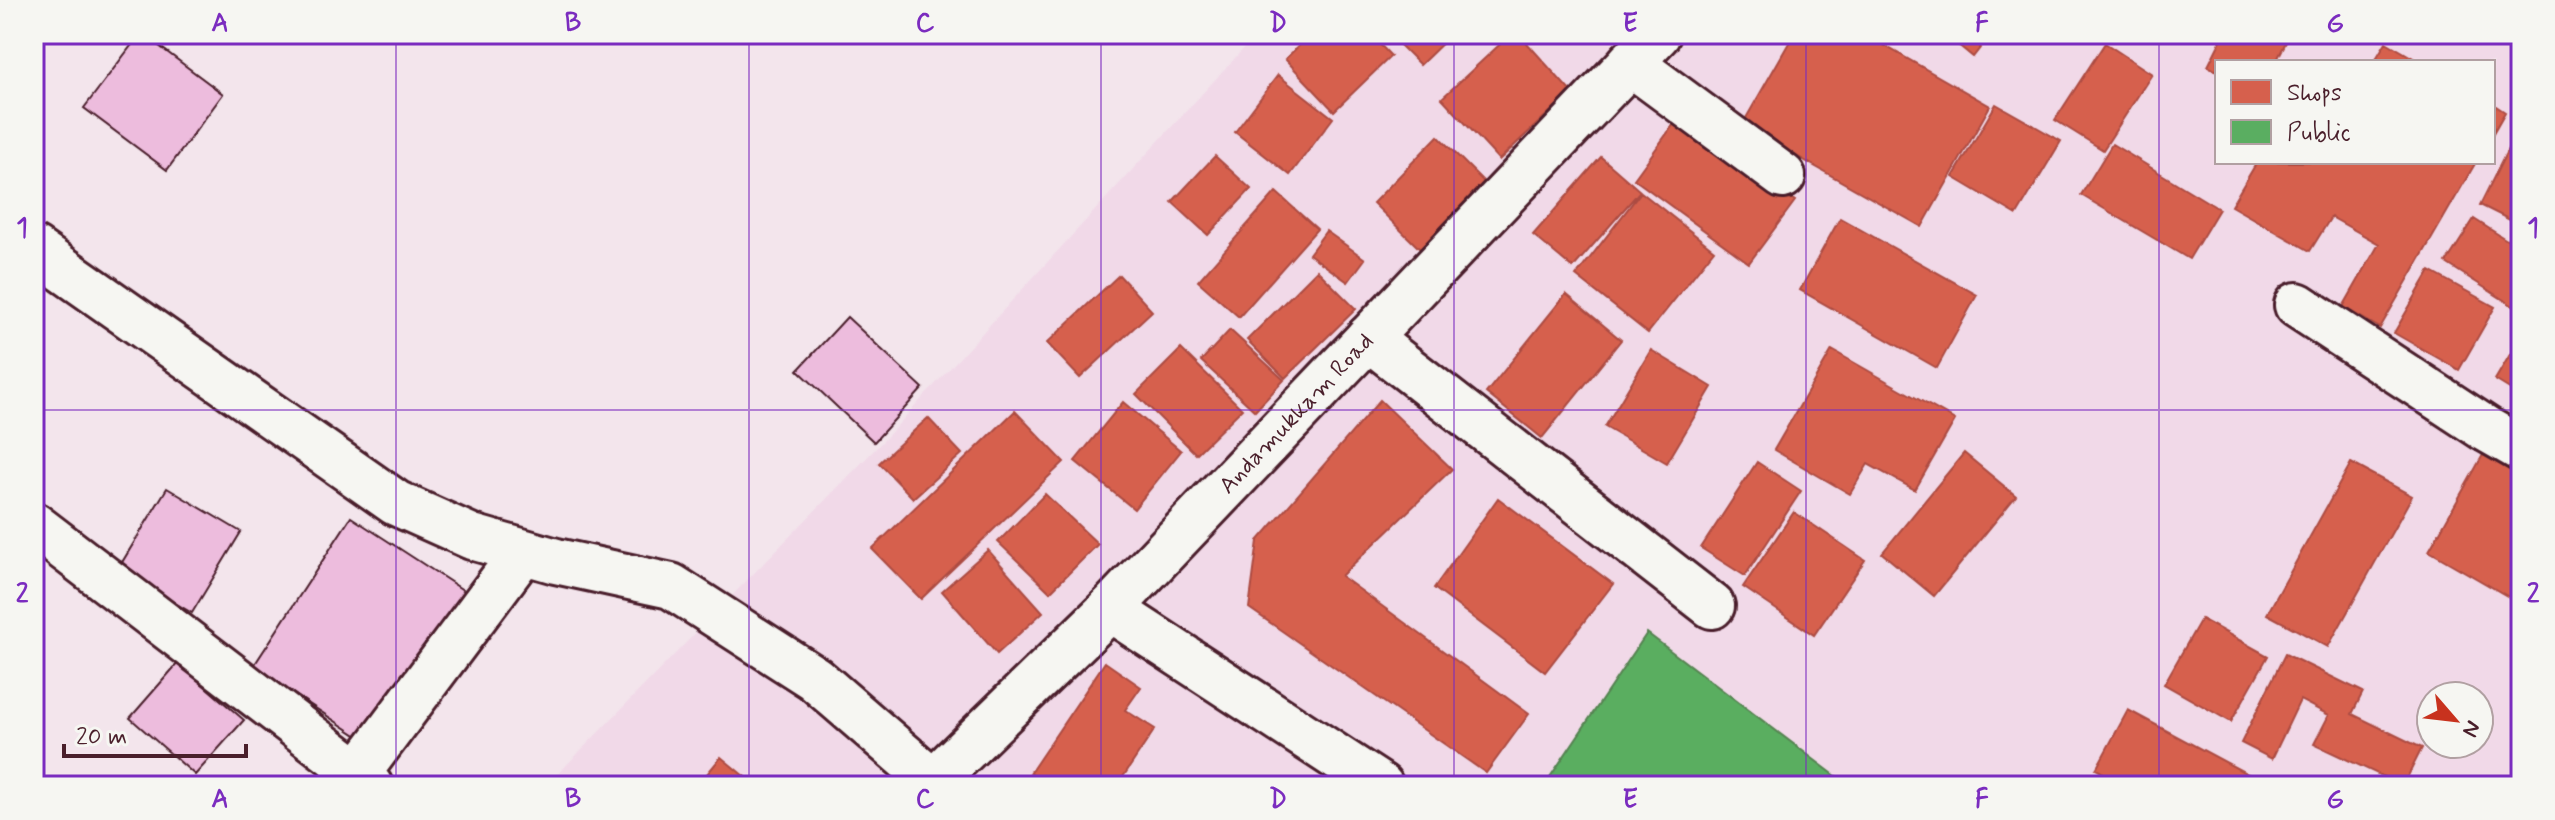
<svg xmlns="http://www.w3.org/2000/svg" width="2555" height="820" viewBox="0 0 2555 820" font-family="Mynerve,sans-serif">
<style>
.built{fill:#f1d9e8;fill-rule:evenodd}
.shops{fill:#d6604d;stroke:#ac4c43;stroke-width:2}
.public{fill:#5aae61;stroke:#558351;stroke-width:2}
.building{fill:#edbcdd;stroke:#4a1f2b;stroke-width:2}
.lines{fill:none;stroke-linecap:round;stroke-linejoin:round}
.street-casing{stroke:#4a1f2b;stroke-width:50}
.secondary-casing{stroke:#4a1f2b;stroke-width:50}
.street{stroke:#f6f6f2;stroke-width:44}
.secondary{stroke:#f6f6f2;stroke-width:44}
.grid{fill:none;stroke:#7b2cbf;stroke-width:2;stroke-opacity:0.55}
.labels{text-anchor:middle;dominant-baseline:central;stroke-width:8;stroke-linejoin:round;paint-order:stroke}
.street-label{font-size:24px;fill:#4a1f2b;stroke:#f6f6f2}
.neatline{fill:none;stroke:#7b2cbf;stroke-width:3}
.grid-label{font-size:26px;text-anchor:middle;font-weight:bold;fill:#7b2cbf}
</style>
<rect width="100%" height="100%" fill="#f3e5ec"/>
<filter id="ink" filterUnits="userSpaceOnUse"><feTurbulence type="fractalNoise" baseFrequency=".0125" numOctaves="2"/><feDisplacementMap in="SourceGraphic" scale="16" xChannelSelector="R" yChannelSelector="G"/><feConvolveMatrix kernelMatrix="1 2 1 2 8 2 1 2 1" color-interpolation-filters="sRGB"/></filter>
<g filter="url(#ink)">
<path class="built" d="M 1257,34 L 2521,34 L 2521,786 L 546,786 L 884,440 ZM 2217,62 L 2493,62 L 2493,162 L 2217,162 ZM 2431,696 L 2479,696 L 2479,744 L 2431,744 Z"/>
<path class="shops" d="M 1311,34 L 1370,34 L 1391,56 L 1334,111 L 1285,59 Z
M 1389,34 L 1452,34 L 1420,65 Z
M 1511,34 L 1519,34 L 1571,92 L 1499,160 L 1442,98 Z
M 1794,34 L 1864,34 L 1990,106 L 1922,227 L 1742,125 Z
M 1945,34 L 1991,34 L 1973,57 Z
M 2224,34 L 2290,34 L 2276,62 L 2217,62 L 2217,71 L 2208,66 Z
M 2386,42 L 2420,62 L 2374,62 Z
M 2105,43 L 2152,74 L 2103,150 L 2055,120 Z
M 1278,75 L 1333,118 L 1290,175 L 1235,132 Z
M 1996,104 L 2061,141 L 2017,215 L 1953,177 Z
M 2493,104 L 2505,112 L 2493,133 Z
M 1679,117 L 1795,201 L 1749,263 L 1634,179 Z
M 2521,123 L 2521,224 L 2520,225 L 2480,205 Z
M 1438,136 L 1486,184 L 1422,251 L 1373,203 Z
M 2112,144 L 2219,209 L 2189,259 L 2081,195 Z
M 1215,156 L 1251,189 L 1208,235 L 1172,202 Z
M 1601,157 L 1640,191 L 1573,268 L 1533,235 Z
M 2257,162 L 2476,162 L 2380,328 L 2343,307 L 2379,244 L 2331,217 L 2310,251 L 2231,206 Z
M 1276,192 L 1317,229 L 1239,317 L 1198,281 Z
M 1641,192 L 1714,250 L 1648,333 L 1576,276 Z
M 1840,218 L 1977,295 L 1937,368 L 1800,290 Z
M 2474,219 L 2521,249 L 2521,311 L 2446,263 Z
M 1326,231 L 1365,259 L 1348,282 L 1309,254 Z
M 1317,270 L 1356,309 L 1285,378 L 1247,340 Z
M 2430,271 L 2495,307 L 2459,370 L 2394,333 Z
M 1119,275 L 1152,311 L 1080,378 L 1047,343 Z
M 1566,294 L 1621,340 L 1542,438 L 1486,393 Z
M 1230,330 L 1284,380 L 1255,411 L 1201,361 Z
M 2521,336 L 2521,396 L 2495,380 Z
M 1181,349 L 1242,409 L 1196,454 L 1136,394 Z
M 1651,350 L 1712,387 L 1667,463 L 1605,427 Z
M 1832,350 L 1955,420 L 1915,490 L 1868,464 L 1850,494 L 1774,450 Z
M 1380,400 L 1452,469 L 1341,576 L 1529,714 L 1486,773 L 1249,608 L 1258,541 Z
M 1123,402 L 1181,451 L 1134,509 L 1075,461 Z
M 1015,411 L 1064,462 L 921,599 L 872,549 Z
M 928,418 L 962,454 L 913,498 L 879,463 Z
M 1964,453 L 2016,496 L 1934,596 L 1882,553 Z
M 2484,453 L 2521,474 L 2521,604 L 2429,551 Z
M 1757,462 L 1801,491 L 1745,576 L 1701,548 Z
M 2351,463 L 2412,496 L 2328,647 L 2267,614 Z
M 1045,494 L 1098,544 L 1050,592 L 998,542 Z
M 1498,498 L 1613,584 L 1545,672 L 1434,588 Z
M 1794,512 L 1865,560 L 1814,635 L 1743,587 Z
M 988,550 L 1043,612 L 997,654 L 942,591 Z
M 2201,619 L 2268,656 L 2231,722 L 2164,684 Z
M 2285,654 L 2363,692 L 2352,714 L 2422,748 L 2403,786 L 2314,744 L 2329,715 L 2300,700 L 2272,759 L 2241,743 Z
M 1105,662 L 1141,687 L 1125,710 L 1155,729 L 1117,786 L 1049,786 L 1030,773 Z
M 2128,710 L 2270,786 L 2127,786 L 2096,769 Z
M 721,757 L 756,786 L 697,786 Z"/>
<path class="public" d="M 1647,633 L 1849,786 L 1544,786 Z"/>
<path class="building" d="M 140,34 L 143,34 L 223,94 L 167,170 L 84,108 Z
M 847,317 L 923,388 L 874,442 L 798,370 Z
M 167,488 L 241,532 L 192,613 L 118,569 Z
M 351,517 L 469,594 L 370,744 L 253,667 Z
M 178,663 L 244,720 L 195,775 L 130,718 Z"/>
<g class="lines">
<g class="street-casing">
<path id="street" d="M 1630,63 L 1783,176
M 34,249 L 396,503 L 472,537 L 556,561 L 671,586 L 814,678 L 933,781
M 2297,305 L 2486,429 L 2521,449
M 1368,338 L 1712,606
M 34,525 L 358,773
M 1110,609 L 1381,786
M 370,786 L 358,773 L 523,552"/>
</g>
<g class="secondary-casing">
<g id="secondary">
<path id="s1" d="M 928,786 L 1110,609 L 1658,34"/>
</g>
</g>
<use href="#street" class="street"/>
<use href="#secondary" class="secondary"/>
</g>
</g>
<path class="grid" d="M 396,34 L 396,786M 749,34 L 749,786M 1101,34 L 1101,786M 1454,34 L 1454,786M 1806,34 L 1806,786M 2159,34 L 2159,786M 34,410 L 2521,410"/>
<g class="labels">
<g class="street-label">
<text stroke="none"><textPath href="#s1" startOffset="524">Andamukkam Road</textPath></text>
</g>
</g>
<rect width="2555" height="820" fill="none" stroke="#f6f6f2" stroke-width="88"/>
<rect x="2215" y="60" width="280" height="104" fill="#f6f6f2" stroke="#b1a0a2" stroke-width="2"/>
<rect x="2231" y="80" width="40" height="24" fill="#d6604d" stroke="#b1a0a2" stroke-width="2"/>
<text x="2287" y="100" font-size="24" fill="#4a1f2b">Shops</text>
<rect x="2231" y="120" width="40" height="24" fill="#5aae61" stroke="#b1a0a2" stroke-width="2"/>
<text x="2287" y="140" font-size="24" fill="#4a1f2b">Public</text>
<g transform="translate(2455 720) rotate(118)"><circle r="38" fill="#f6f6f2" stroke="#b1a0a2" stroke-width="2"/>
<path d="M0-6L14 30L0 20L-14 30Z" fill="#c8321e"/>
<text y="-12" font-size="22" font-weight="bold" text-anchor="middle" fill="#4a1f2b">N</text>
</g>
<path d="M64 744v12h182v-12" fill="none" stroke="#4a1f2b" stroke-width="4"/>
<text x="76" y="744" font-size="24" fill="#4a1f2b" stroke="#f6f6f2" stroke-width="6" paint-order="stroke">20 m</text>
<rect x="44" y="44" width="2467" height="732" class="neatline"/>
<g class="grid-label">
<text x="220" y="31">A</text>
<text x="573" y="31">B</text>
<text x="925" y="31">C</text>
<text x="1278" y="31">D</text>
<text x="1630" y="31">E</text>
<text x="1982" y="31">F</text>
<text x="2335" y="31">G</text>
<text x="22" y="236">1</text>
<text x="2533" y="236">1</text>
<text x="22" y="602">2</text>
<text x="2533" y="602">2</text>
<text x="220" y="807">A</text>
<text x="573" y="807">B</text>
<text x="925" y="807">C</text>
<text x="1278" y="807">D</text>
<text x="1630" y="807">E</text>
<text x="1982" y="807">F</text>
<text x="2335" y="807">G</text>
</g>
</svg>
